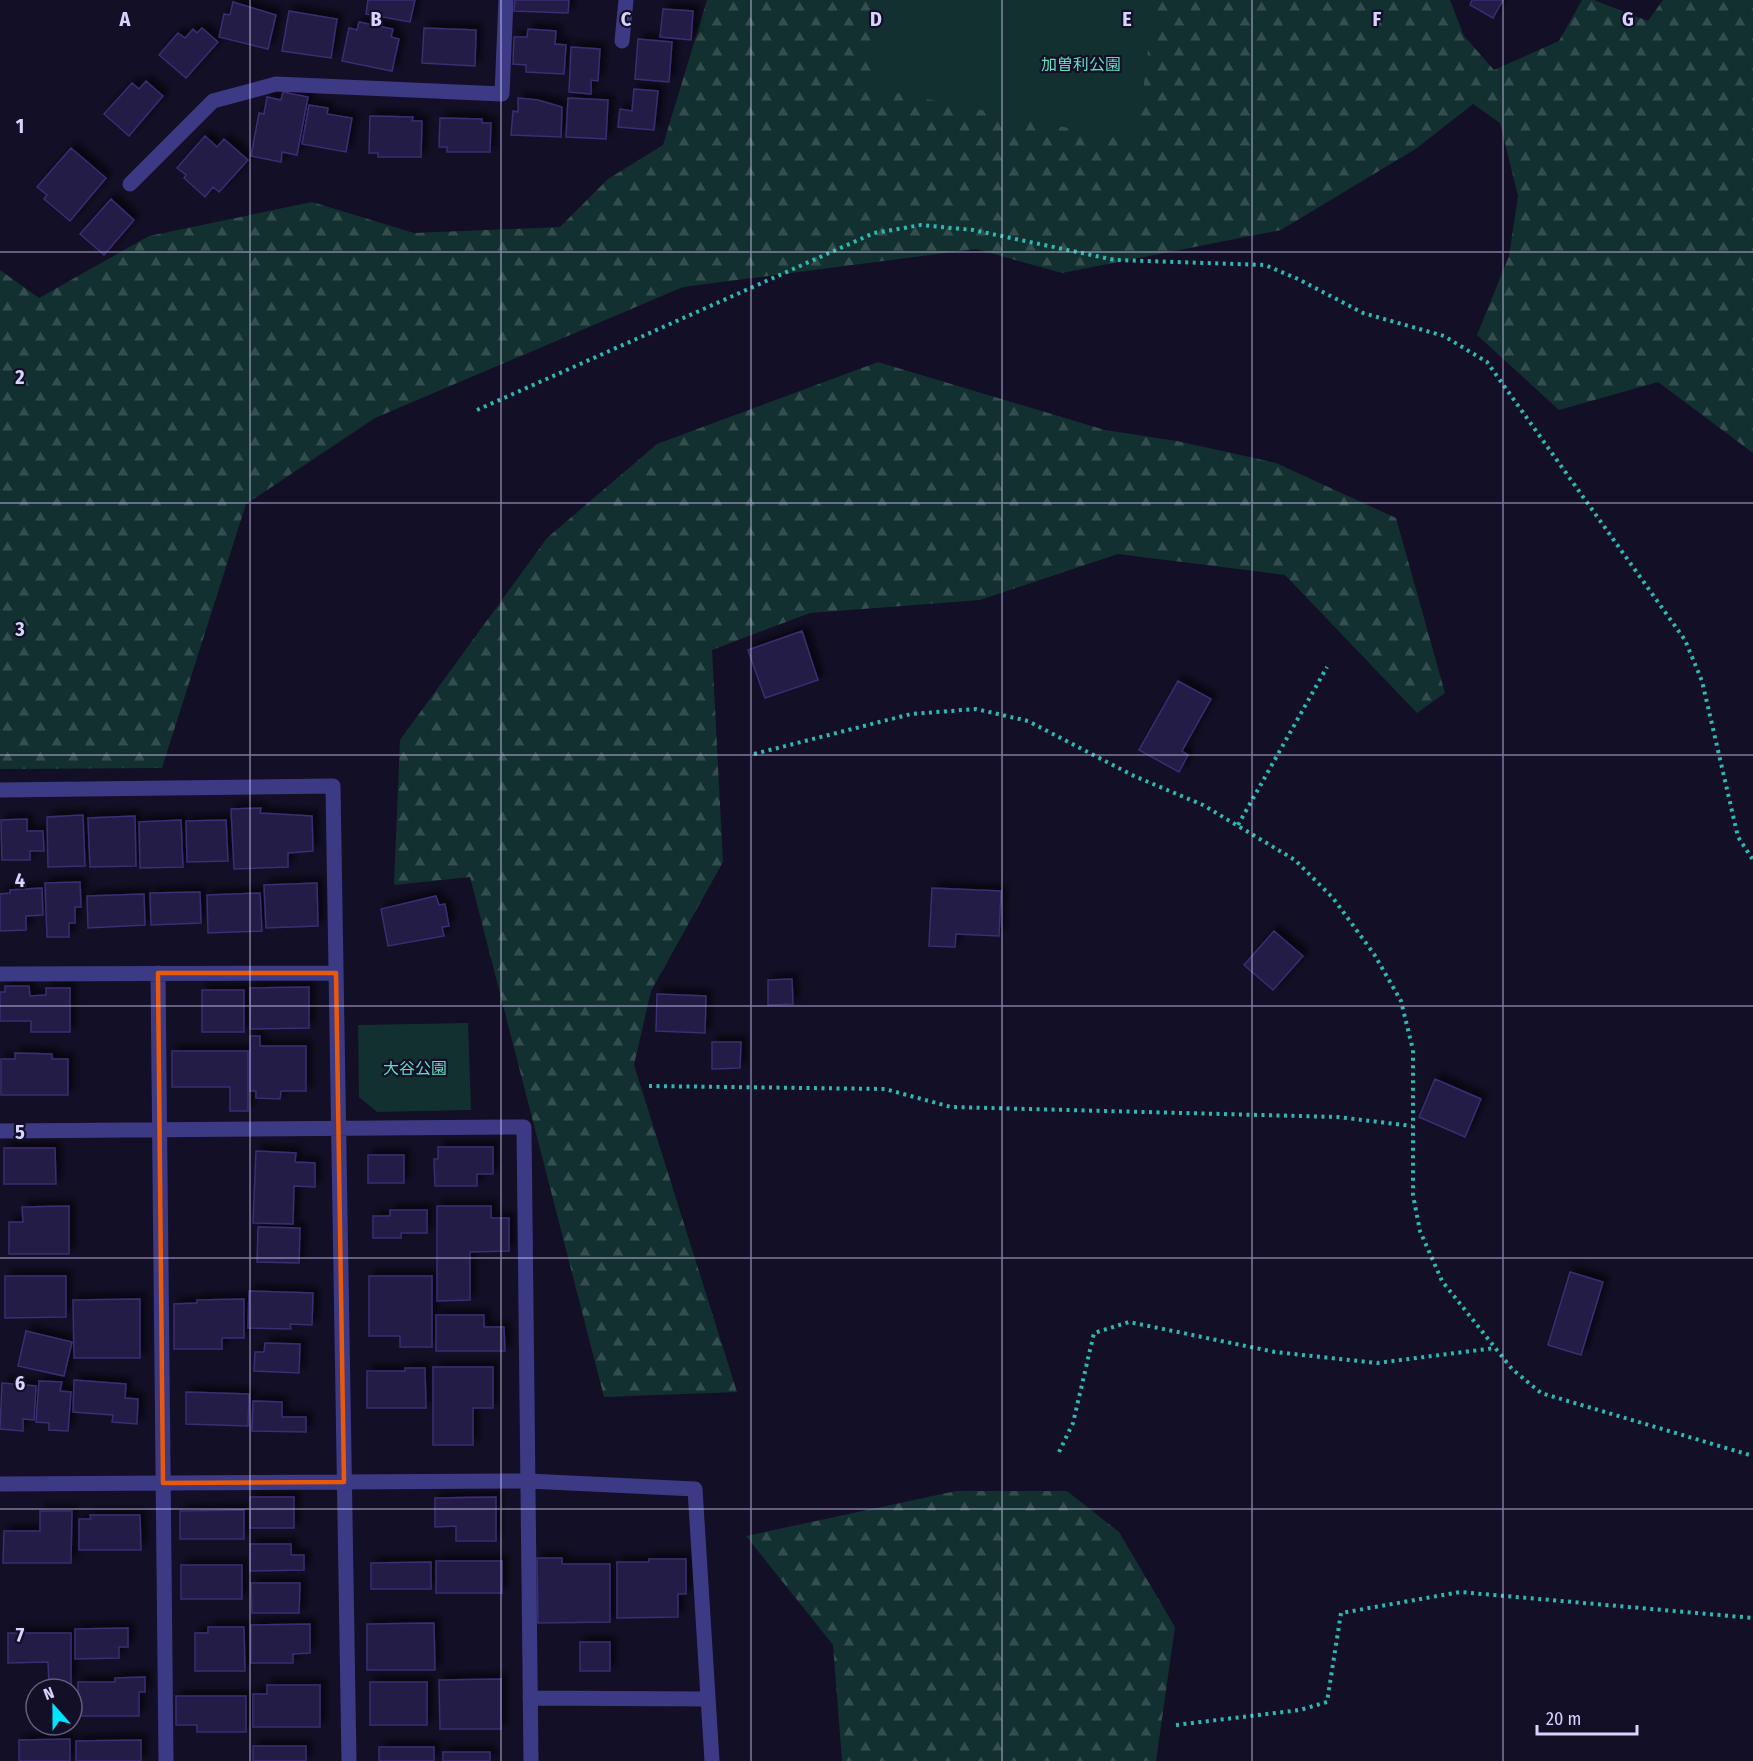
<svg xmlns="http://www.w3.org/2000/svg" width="1753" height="1761" viewBox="0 0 1753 1761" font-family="'Fira Sans Condensed','Noto Sans JP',sans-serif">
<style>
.forest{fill:url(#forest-firs)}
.park{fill:#12302f}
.building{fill:#241b47;stroke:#3b2d73;stroke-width:1.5;filter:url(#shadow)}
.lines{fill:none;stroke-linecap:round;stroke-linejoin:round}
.path{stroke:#2fb8b0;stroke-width:4;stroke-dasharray:3 4.5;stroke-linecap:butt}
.minor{stroke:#3d3a85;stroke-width:15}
.marked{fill:none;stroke:#e8590c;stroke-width:4.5;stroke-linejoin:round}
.grid{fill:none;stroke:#d9d4ff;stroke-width:1.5;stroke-opacity:0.55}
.labels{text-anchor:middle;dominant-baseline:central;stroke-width:4.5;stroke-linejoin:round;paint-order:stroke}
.park-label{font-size:16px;fill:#5fe0c0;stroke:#130f26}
.grid-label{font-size:20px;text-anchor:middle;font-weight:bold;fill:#d9d4ff;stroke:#130f26;stroke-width:4.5;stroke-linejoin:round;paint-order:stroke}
</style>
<defs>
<pattern id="forest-firs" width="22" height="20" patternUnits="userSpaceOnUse" patternTransform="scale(1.5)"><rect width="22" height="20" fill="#12302f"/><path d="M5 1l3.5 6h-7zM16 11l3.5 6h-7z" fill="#344d4e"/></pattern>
<filter id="shadow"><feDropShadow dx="5.5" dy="-5.5" stdDeviation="3" flood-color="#0009"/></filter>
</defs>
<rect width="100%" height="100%" fill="#130f26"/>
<path class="forest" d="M 707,0 L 1450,0 L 1464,36 L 1494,70 L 1559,41 L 1582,0 L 1594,0 L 1648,21 L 1663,0 L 1753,0 L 1753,453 L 1658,382 L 1559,410 L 1477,335 L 1509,256 L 1518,196 L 1500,123 L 1473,104 L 1417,148 L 1281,230 L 1062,273 L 976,249 L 683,287 L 375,418 L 246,504 L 162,768 L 0,769 L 0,270 L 39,298 L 149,236 L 312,202 L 414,233 L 560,227 L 608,179 L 663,145 Z
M 878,362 L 1105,430 L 1177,441 L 1276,463 L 1396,518 L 1445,693 L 1417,713 L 1285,575 L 1118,554 L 980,600 L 810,613 L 712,650 L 723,862 L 651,991 L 634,1065 L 737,1392 L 604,1397 L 470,877 L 394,885 L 400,740 L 547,538 L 657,444 Z
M 956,1491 L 1067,1491 L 1119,1532 L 1175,1627 L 1156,1761 L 842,1761 L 833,1645 L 746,1536 Z"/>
<path class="park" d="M 886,0 L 1154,0 L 1137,142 L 869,87 Z
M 468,1023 L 471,1110 L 377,1112 L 359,1097 L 358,1025 Z"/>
<path class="building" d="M 368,0 L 415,0 L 410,22 L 366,14 Z
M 515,0 L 569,0 L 568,13 L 514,11 Z
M 1472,0 L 1503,0 L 1493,18 L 1470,5 Z
M 233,2 L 276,15 L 268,49 L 219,37 L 224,14 L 230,15 Z
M 663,9 L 693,11 L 691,40 L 660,37 Z
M 289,11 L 337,19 L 331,58 L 282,51 Z
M 359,22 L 393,29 L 391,37 L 399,39 L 392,71 L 342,61 L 349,28 L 357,30 Z
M 202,28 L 218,42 L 186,78 L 159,55 L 178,33 L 185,38 L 193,29 L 197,33 Z
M 424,28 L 476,30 L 475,66 L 422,63 Z
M 528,29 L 556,31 L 555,44 L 566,45 L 564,74 L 526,72 L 526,65 L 513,64 L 514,37 L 527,37 Z
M 638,39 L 672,42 L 669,82 L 635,79 Z
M 571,47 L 600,49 L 598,81 L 591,80 L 591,94 L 569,92 Z
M 146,81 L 163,96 L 129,136 L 104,114 L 132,83 L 139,89 Z
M 634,89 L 658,91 L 654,130 L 618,127 L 620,109 L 632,111 Z
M 283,92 L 308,97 L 297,155 L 282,152 L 281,162 L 251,156 L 259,113 L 264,114 L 267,97 L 281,100 Z
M 518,98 L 538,100 L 562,107 L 561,137 L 511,135 L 513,111 L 518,112 Z
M 568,98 L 608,100 L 606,139 L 566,137 Z
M 309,105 L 328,108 L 327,114 L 352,118 L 346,152 L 302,144 Z
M 370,116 L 413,117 L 412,121 L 422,121 L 421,157 L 378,157 L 378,153 L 369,153 Z
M 440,118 L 482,119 L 482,123 L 491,123 L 490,152 L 447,152 L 447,147 L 439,147 Z
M 205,136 L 217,147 L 224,139 L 248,160 L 219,192 L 213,187 L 205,197 L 184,178 L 186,175 L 177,168 Z
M 71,148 L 106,178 L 70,221 L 44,199 L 47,195 L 37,187 Z
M 111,199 L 134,220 L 104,255 L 80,234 Z
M 802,631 L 818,680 L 765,698 L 748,650 Z
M 1178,681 L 1211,699 L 1182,751 L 1188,755 L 1179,772 L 1139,750 Z
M 261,808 L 260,813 L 312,816 L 313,851 L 288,853 L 288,867 L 234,869 L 231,809 Z
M 83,815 L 85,866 L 48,867 L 47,817 Z
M 135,816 L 136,866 L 90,867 L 88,818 Z
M 27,819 L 27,831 L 43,831 L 44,851 L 30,851 L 30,860 L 2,860 L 1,820 Z
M 181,820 L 183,867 L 140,868 L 139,822 Z
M 226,820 L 228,861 L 187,862 L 186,821 Z
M 80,882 L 81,907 L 75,907 L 75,923 L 69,923 L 69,937 L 47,937 L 45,883 Z
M 317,883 L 318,926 L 266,928 L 264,885 Z
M 42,888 L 43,915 L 26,916 L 26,930 L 0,931 L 0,894 L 10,893 L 10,890 Z
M 932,888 L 1001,891 L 999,936 L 956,934 L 955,947 L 929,946 Z
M 200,892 L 201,923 L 151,925 L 150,893 Z
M 260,893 L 262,931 L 208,933 L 207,895 Z
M 144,894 L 145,925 L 88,928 L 87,896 Z
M 436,896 L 439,905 L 445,904 L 449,926 L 442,927 L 444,936 L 388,946 L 381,909 Z
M 1274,931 L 1303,956 L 1273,990 L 1244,965 Z
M 792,979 L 793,1004 L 768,1005 L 768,980 Z
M 5,986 L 29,986 L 30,996 L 46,995 L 46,988 L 70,988 L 70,1032 L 31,1032 L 31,1021 L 0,1021 L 0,992 L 5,992 Z
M 309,987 L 309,1028 L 250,1029 L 250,988 Z
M 202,990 L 244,990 L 244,1032 L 202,1032 Z
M 657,994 L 706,996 L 705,1033 L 656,1031 Z
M 250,1036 L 260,1036 L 260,1046 L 306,1046 L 306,1091 L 281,1091 L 280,1099 L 256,1098 L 256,1091 L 250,1091 Z
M 712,1042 L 741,1042 L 740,1068 L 712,1069 Z
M 172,1051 L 248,1051 L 248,1111 L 230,1111 L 230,1087 L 172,1087 Z
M 15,1053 L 52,1054 L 52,1059 L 68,1059 L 68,1095 L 1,1095 L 1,1059 L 15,1059 Z
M 1435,1079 L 1481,1099 L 1465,1137 L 1419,1117 Z
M 438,1147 L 493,1147 L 493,1174 L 477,1174 L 477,1186 L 435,1186 L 434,1159 L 438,1159 Z
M 4,1148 L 55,1148 L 56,1184 L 4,1184 Z
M 256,1151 L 296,1153 L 295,1162 L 315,1163 L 315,1187 L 294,1186 L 293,1224 L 253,1223 Z
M 368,1155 L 404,1155 L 404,1183 L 368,1183 Z
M 69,1206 L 69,1254 L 9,1254 L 9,1222 L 23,1222 L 22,1207 Z
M 437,1206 L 491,1206 L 491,1218 L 509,1218 L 509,1251 L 470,1252 L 470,1300 L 437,1301 Z
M 390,1210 L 427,1210 L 427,1233 L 401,1233 L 401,1238 L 373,1238 L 373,1216 L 390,1216 Z
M 258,1227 L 300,1228 L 299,1263 L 257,1262 Z
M 1570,1272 L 1603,1282 L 1581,1355 L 1548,1345 Z
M 5,1276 L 66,1276 L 66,1317 L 5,1318 Z
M 369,1276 L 432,1276 L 432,1347 L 400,1347 L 400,1336 L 369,1336 Z
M 249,1291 L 313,1293 L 312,1325 L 290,1324 L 291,1329 L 248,1328 Z
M 140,1299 L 140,1358 L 74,1358 L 73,1300 Z
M 244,1299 L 244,1338 L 222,1338 L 222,1349 L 174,1349 L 174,1304 L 197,1303 L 197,1300 Z
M 436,1315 L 484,1315 L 484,1327 L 504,1327 L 505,1351 L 436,1351 Z
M 26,1331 L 72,1342 L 64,1376 L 18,1366 Z
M 265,1343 L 300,1344 L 299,1373 L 254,1371 L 255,1352 L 264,1352 Z
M 433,1367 L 493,1367 L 493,1408 L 473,1408 L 473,1445 L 433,1445 Z
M 405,1368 L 425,1368 L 426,1408 L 367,1408 L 367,1371 L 405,1371 Z
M 74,1380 L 126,1384 L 125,1398 L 138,1399 L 137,1424 L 112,1422 L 113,1415 L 73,1412 Z
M 39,1381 L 62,1382 L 60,1391 L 71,1392 L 68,1431 L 49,1430 L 49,1423 L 36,1422 Z
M 2,1383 L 36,1386 L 34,1420 L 23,1419 L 23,1431 L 0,1429 Z
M 186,1392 L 249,1394 L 248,1426 L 186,1424 Z
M 253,1401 L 282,1402 L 282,1417 L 306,1417 L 306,1432 L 252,1431 Z
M 250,1497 L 294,1497 L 294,1528 L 250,1528 Z
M 496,1497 L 496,1541 L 456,1541 L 456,1526 L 435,1527 L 435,1498 Z
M 244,1510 L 244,1539 L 180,1539 L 180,1511 Z
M 40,1511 L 72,1511 L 71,1563 L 3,1563 L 4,1531 L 40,1531 Z
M 90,1515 L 140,1515 L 141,1550 L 79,1550 L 79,1519 L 91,1519 Z
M 250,1544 L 291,1544 L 291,1555 L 304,1555 L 304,1570 L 250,1571 Z
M 537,1558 L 562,1558 L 562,1564 L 610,1564 L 610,1622 L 538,1623 Z
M 649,1559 L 686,1559 L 686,1594 L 678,1594 L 678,1617 L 617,1618 L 617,1562 L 649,1562 Z
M 436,1561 L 502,1561 L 502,1593 L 436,1593 Z
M 431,1562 L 431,1589 L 371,1589 L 371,1563 Z
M 181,1565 L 242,1565 L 242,1599 L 181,1599 Z
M 251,1583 L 300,1583 L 299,1613 L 252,1613 Z
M 434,1623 L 435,1670 L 367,1670 L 367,1624 Z
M 310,1624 L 310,1653 L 293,1654 L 293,1663 L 251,1663 L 251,1625 Z
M 208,1627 L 244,1627 L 245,1671 L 195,1671 L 195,1633 L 208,1633 Z
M 128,1628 L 128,1647 L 119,1647 L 119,1658 L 75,1659 L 75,1629 Z
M 8,1633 L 71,1633 L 71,1685 L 49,1686 L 48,1662 L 8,1663 Z
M 580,1642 L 610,1642 L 610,1671 L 580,1671 Z
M 145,1677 L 145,1692 L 139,1692 L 139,1716 L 78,1716 L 78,1682 L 115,1682 L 115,1678 Z
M 501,1679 L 501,1729 L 440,1729 L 439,1680 Z
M 370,1682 L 427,1682 L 427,1725 L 370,1725 Z
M 267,1685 L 320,1685 L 320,1727 L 253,1727 L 253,1694 L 267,1694 Z
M 176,1696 L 246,1696 L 246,1732 L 197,1732 L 197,1725 L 176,1725 Z
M 70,1739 L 70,1761 L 19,1761 L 19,1740 Z
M 141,1740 L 141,1761 L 76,1761 L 76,1741 Z
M 253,1746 L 306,1746 L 306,1761 L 253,1761 Z
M 379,1747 L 434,1747 L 434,1761 L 379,1761 Z
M 443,1752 L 490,1752 L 490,1761 L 443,1761 Z"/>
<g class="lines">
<path class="path" d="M 477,410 L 874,233 L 921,225 L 973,230 L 1115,260 L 1265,265 L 1298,279 L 1363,313 L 1444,336 L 1487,362 L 1685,640 L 1702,681 L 1738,837 L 1753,860
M 754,754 L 911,714 L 976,709 L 1028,721 L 1134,776 L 1203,805 L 1295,860 L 1333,898 L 1374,954 L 1401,1001 L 1413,1050 L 1413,1195 L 1420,1231 L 1442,1281 L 1512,1369 L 1541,1393 L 1753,1456
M 1238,825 L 1327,667
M 649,1086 L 885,1089 L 951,1107 L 1338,1117 L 1412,1126
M 1059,1452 L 1073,1423 L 1094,1333 L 1129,1322 L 1275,1352 L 1377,1363 L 1495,1348
M 1176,1725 L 1300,1710 L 1327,1702 L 1341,1613 L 1460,1592 L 1753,1618"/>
<path class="minor" d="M 622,41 L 626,0
M 130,184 L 213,101 L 276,84 L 502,94 L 506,0
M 0,790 L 333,786 L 349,1761
M 158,973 L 166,1761
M 0,974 L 336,973
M 0,1131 L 524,1127 L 531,1761
M 0,1484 L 528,1481 L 695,1489 L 712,1761
M 530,1698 L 706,1699"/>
</g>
<path class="marked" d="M 158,973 L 336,973 L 344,1482 L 163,1483 Z"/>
<path class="grid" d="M 250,0 L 250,1761M 501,0 L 501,1761M 751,0 L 751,1761M 1002,0 L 1002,1761M 1252,0 L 1252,1761M 1503,0 L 1503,1761M 0,252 L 1753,252M 0,503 L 1753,503M 0,755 L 1753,755M 0,1006 L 1753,1006M 0,1258 L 1753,1258M 0,1509 L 1753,1509"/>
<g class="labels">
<g class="park-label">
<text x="1081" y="64">加曽利公園</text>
<text x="415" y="1068">大谷公園</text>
</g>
</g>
<g class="grid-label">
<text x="125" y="26">A</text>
<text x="376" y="26">B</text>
<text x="626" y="26">C</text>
<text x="876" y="26">D</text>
<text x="1127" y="26">E</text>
<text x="1377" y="26">F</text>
<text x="1628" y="26">G</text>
<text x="20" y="133">1</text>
<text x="20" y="384">2</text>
<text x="20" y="636">3</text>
<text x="20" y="887">4</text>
<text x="20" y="1139">5</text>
<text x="20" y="1390">6</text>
<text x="20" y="1642">7</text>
</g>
<g transform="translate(54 1707) rotate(339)"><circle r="28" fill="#130f26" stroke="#625e7d" stroke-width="1.5"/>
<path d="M0-4.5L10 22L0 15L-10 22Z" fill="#00e5ff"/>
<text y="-9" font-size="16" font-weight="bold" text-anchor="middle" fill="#d9d4ff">N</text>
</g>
<path d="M1537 1725v9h100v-9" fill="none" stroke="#d9d4ff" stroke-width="3"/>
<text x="1546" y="1725" font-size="18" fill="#d9d4ff" stroke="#130f26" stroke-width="4.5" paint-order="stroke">20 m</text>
</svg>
